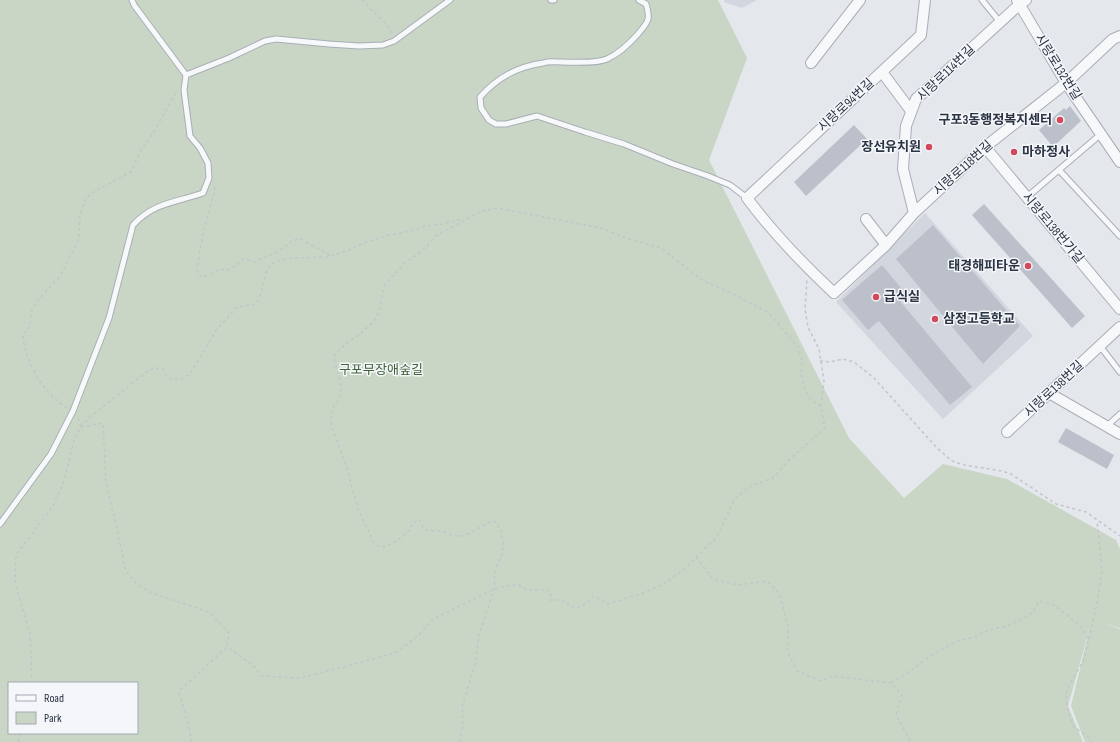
<svg xmlns="http://www.w3.org/2000/svg" width="1120" height="742" viewBox="0 0 1120 742" font-family="'Sofia Sans Condensed','Noto Sans KR',sans-serif">
<style>
.built{fill:#d2d6de}
.green{fill:#c9d6c5;fill-rule:evenodd}
.building{fill:#bbc0ca}
.lines{fill:none;stroke-linecap:round;stroke-linejoin:round}
.lane-casing{stroke:#a9aeb7;stroke-width:7}
.street-casing{stroke:#a9aeb7;stroke-width:12}
.path{stroke:#c2c5cb;stroke-width:1.5;stroke-dasharray:3 3;stroke-linecap:butt}
.lane{stroke:#f7f8fa;stroke-width:5}
.street{stroke:#f7f8fa;stroke-width:10}
.poi-dot{fill:#d1495b;stroke:#f4f6f9;stroke-width:1.5}
.labels{text-anchor:middle;dominant-baseline:central;stroke-width:3;stroke-linejoin:round;paint-order:stroke}
.street-label{font-size:13px;fill:#2b3445;stroke:#f4f6f9}
.poi-label{font-size:13px;font-weight:bold;fill:#2b3445;stroke:#f4f6f9;text-anchor:end}
.park-label{font-size:13px;fill:#3f6138;stroke:#f4f6f9}
</style>
<rect width="100%" height="100%" fill="#e4e7ec"/>
<path class="built" d="M 724,0 L 757,0 L 742,8 L 724,2 Z
M 925,213 L 1033,336 L 943,419 L 836,302 Z"/>
<path class="green" d="M 0,0 L 718,0 L 747,58 L 709,160 L 849,438 L 904,498 L 943,464 L 1007,479 L 1116,540 L 1120,549 L 1120,628 L 1103,623 L 1120,629 L 1120,742 L 1085,742 L 1071,706 L 1090,627 L 1068,706 L 1083,742 L 0,742 ZM 9,683 L 137,683 L 137,733 L 9,733 Z"/>
<path class="building" d="M 1070,106 L 1081,121 L 1053,147 L 1039,130 L 1064,108 L 1066,110 Z
M 854,125 L 867,139 L 806,196 L 794,182 Z
M 984,204 L 1085,316 L 1072,328 L 972,215 Z
M 933,225 L 1020,326 L 983,364 L 896,259 Z
M 882,265 L 907,295 L 900,301 L 972,387 L 950,405 L 879,321 L 868,330 L 842,300 Z
M 1066,428 L 1114,455 L 1107,469 L 1058,442 Z"/>
<g class="lines">
<g class="lane-casing">
<path id="lane" d="M 132,0 L 134,5 L 186,75
M 551,0 L 554,0
M 639,0 L 646,4 C 651,20 648,22 638,34 C 630,43 618,54 607,59 C 596,64 574,62 561,62 C 555,62 549,61 543,63 C 517,67 498,77 480,97 L 481,108 L 489,120 L 496,124 L 506,124 L 537,116 L 585,132 L 624,144 L 673,164 L 708,176 L 730,185 L 747,198
M 982,0 L 1000,22
M 1059,170 L 1120,236
M 1027,197 L 1101,134
M 1100,346 L 1120,372
M 1107,426 L 1120,414
M 0,524 L 51,454 L 73,411 L 109,318 L 133,225 C 155,202 174,203 203,193 L 209,178 L 208,163 L 200,148 L 190,136 L 184,90 L 186,75 L 229,58 L 265,41 L 276,39 L 329,44 L 359,46 L 383,45 L 394,41 L 450,0"/>
</g>
<g class="street-casing">
<path id="street" d="M 925,0 L 921,35 L 747,198 C 773,233 803,264 834,293 L 886,245 L 914,213 L 985,147 L 1066,83 L 1113,39 L 1120,36
M 1017,0 L 1066,83 L 1120,162
M 811,63 L 860,0
M 882,72 L 911,111
M 985,147 L 1120,309
M 914,213 L 903,169 L 906,126 L 916,99 L 1020,4 L 1026,0
M 866,219 L 886,245
M 1049,393 L 1120,434
M 1007,432 L 1120,327"/>
</g>
<path class="path" d="M 362,0 C 368,5 372,11 378,16 C 384,22 389,25 392,33
M 214,187 L 215,189 L 204,229 L 197,267 C 198,284 211,273 219,270 C 223,269 222,270 226,270 C 233,269 237,264 242,259 L 256,262 C 264,255 271,256 279,251 C 287,246 290,239 301,239 L 331,256
M 820,361 L 830,362 L 843,359 L 854,362 L 874,378 L 937,448 L 952,461 L 964,465 L 1002,471 L 1011,474 L 1056,504 L 1086,512 L 1120,536
M 67,408 C 44,393 24,362 23,334 L 30,326 L 31,312 L 34,305 L 60,276 L 79,239 L 80,214 L 86,198 L 95,191 L 131,172 L 141,150 L 155,130 L 176,92
M 78,418 L 81,427
M 81,427 L 103,423 L 106,483 L 114,516 L 126,571 L 137,584 L 151,593 L 209,612 L 229,633 L 227,647
M 696,557 L 713,579 L 738,585 L 767,581 L 779,593 L 782,603 L 788,627 L 788,653 L 797,671 L 821,681 L 832,676 L 891,683 L 902,695 L 896,715 L 911,742
M 1089,639 L 1097,603 L 1102,570 L 1097,521
M 32,683 L 30,633 L 15,583 L 16,555 L 53,506 L 64,481 L 74,440 L 81,427 L 91,416 L 149,370 L 158,368 L 163,369 L 166,375 L 171,379 L 182,379 L 190,374 L 217,329 L 237,307 L 255,304 L 259,300 L 267,270 L 273,263 L 280,260 L 295,258 L 328,257 L 349,250 L 366,242 L 389,235 L 415,230 L 425,226 L 442,224 L 462,219
M 891,683 L 913,669 L 930,656 L 955,642 L 975,637 L 989,630 L 1007,626 L 1026,617 L 1033,612 L 1039,601 L 1054,605 L 1079,625 L 1089,639 L 1083,661 L 1067,689 L 1066,700 L 1069,715 L 1073,726 L 1089,738 L 1091,742
M 18,742 L 22,733
M 191,742 L 190,732 L 179,691 L 227,647 L 253,665 L 262,676 L 300,678 L 366,661 L 397,652 L 419,635 L 433,619 L 494,589 L 511,585 L 519,585 L 527,590 L 548,590 L 551,593 L 550,600 L 562,600 L 574,608 L 581,607 L 594,596 L 607,604 C 630,597 656,591 675,576 C 690,565 702,551 716,538 L 719,533 L 734,500 L 745,490 L 753,485 L 773,478 L 791,458 L 825,428 L 821,407 L 824,381 L 819,349 L 808,327 L 805,309 L 807,280
M 460,742 L 463,724 L 462,707 L 475,664 L 479,635 L 494,589 L 495,570 L 503,552 L 503,542 L 501,530 L 494,521 C 482,523 469,538 456,536 C 451,536 447,532 441,531 C 427,530 426,534 419,519 C 412,522 411,529 406,534 C 399,540 389,546 380,547 L 374,543 L 358,509 L 346,465 L 331,425 L 332,408 C 348,394 338,376 334,359 L 335,354 L 348,342 L 360,334 L 374,321 L 379,312 L 385,284 L 405,263 L 422,251 L 437,235 L 482,211 L 497,208 L 601,228 L 629,239 L 661,248 L 702,280 L 733,294 L 769,313 L 798,347 L 802,360 L 801,374 L 804,386 L 809,398 L 821,407"/>
<use href="#lane" class="lane"/>
<use href="#street" class="street"/>
</g>
<g class="poi-dot">
<circle cx="1060" cy="120" r="4"/>
<circle cx="929" cy="147" r="4"/>
<circle cx="1014" cy="152" r="4"/>
<circle cx="1028" cy="266" r="4"/>
<circle cx="876" cy="297" r="4"/>
<circle cx="935" cy="319" r="4"/>
</g>
<g class="labels">
<g class="street-label">
<text transform="translate(1058 67) rotate(58)">시랑로132번길</text>
<text transform="translate(946 73) rotate(-44)">시랑로114번길</text>
<text transform="translate(846 105) rotate(-43)">시랑로94번길</text>
<text transform="translate(963 168) rotate(-42)">시랑로118번길</text>
<text transform="translate(1053 228) rotate(50)">시랑로138번가길</text>
<text transform="translate(1054 389) rotate(-43)">시랑로138번길</text>
</g>
<g class="poi-label">
<text x="1052" y="120">구포3동행정복지센터</text>
<text x="921" y="147">장선유치원</text>
<text x="1022" y="152" text-anchor="start">마하정사</text>
<text x="1020" y="266">태경해피타운</text>
<text x="884" y="297" text-anchor="start">급식실</text>
<text x="943" y="319" text-anchor="start">삼정고등학교</text>
</g>
<g class="park-label">
<text x="381" y="370">구포무장애숲길</text>
</g>
</g>
<rect x="8" y="682" width="130" height="52" fill="#f4f6f9" stroke="#a4a8b1"/>
<rect x="16" y="695" width="20" height="6" fill="#f7f8fa" stroke="#a4a8b1"/>
<text x="44" y="702" font-size="12" fill="#2b3445">Road</text>
<rect x="16" y="712" width="20" height="12" fill="#c9d6c5" stroke="#a4a8b1"/>
<text x="44" y="722" font-size="12" fill="#2b3445">Park</text>
</svg>
